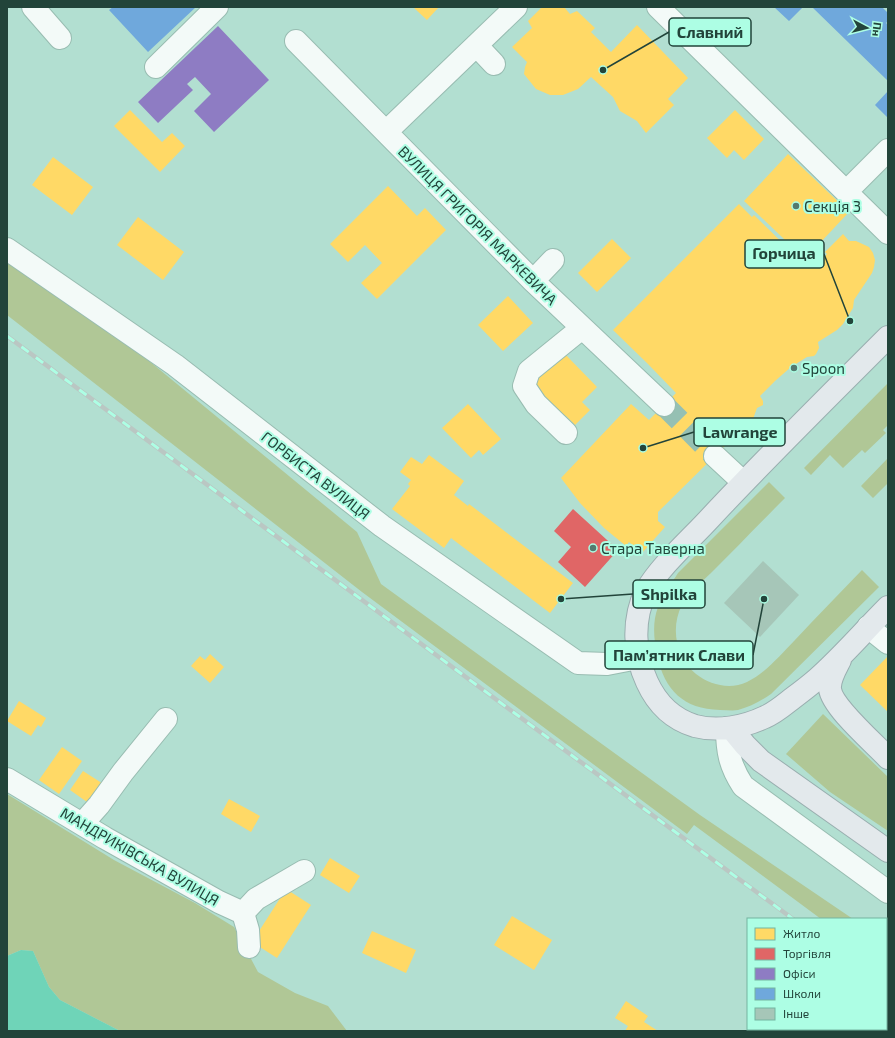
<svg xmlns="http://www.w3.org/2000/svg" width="895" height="1038" viewBox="0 0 895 1038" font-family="'Exo 2',sans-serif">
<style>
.green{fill:#b0c796}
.water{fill:#6fd4b8}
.homes{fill:#ffd966}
.shops{fill:#e06666}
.offices{fill:#8e7cc3}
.schools{fill:#6fa8dc}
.building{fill:#a6c6b8}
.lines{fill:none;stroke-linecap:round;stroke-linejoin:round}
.minor-tunnel{stroke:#95c0b3;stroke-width:22;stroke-dasharray:22 11;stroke-linecap:butt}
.minor-casing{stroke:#98bcb1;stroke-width:24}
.major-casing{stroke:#99aeaf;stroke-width:24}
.minor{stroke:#f3faf8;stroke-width:22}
.major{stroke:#e3e9ec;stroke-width:22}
.rail-casing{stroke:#bac7c3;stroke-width:4.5}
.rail{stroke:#adfee4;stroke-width:3;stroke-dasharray:9;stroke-linecap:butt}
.poi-dot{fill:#547a6f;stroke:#adfee4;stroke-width:1.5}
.labels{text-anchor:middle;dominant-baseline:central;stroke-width:4;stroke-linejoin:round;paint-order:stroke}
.poi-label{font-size:15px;fill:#22443a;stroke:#adfee4;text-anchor:start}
.street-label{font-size:15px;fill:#22443a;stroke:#adfee4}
.leader{fill:none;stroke:#22443a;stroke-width:1.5}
.callout-dot{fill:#22443a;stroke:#adfee4;stroke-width:1.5}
.callout{fill:#adfee4;stroke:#22443a;stroke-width:1.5}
.callout-label{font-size:16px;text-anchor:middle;font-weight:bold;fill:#22443a}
</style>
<rect width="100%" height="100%" fill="#b2dfd1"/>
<path class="green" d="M 7,244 L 357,532 L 381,584 L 700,815 L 853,919 L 821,919 L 694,825 L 687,834 L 362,592 L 7,315 Z
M 888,383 L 888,425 L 883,430 L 886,433 L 865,453 L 862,450 L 843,468 L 830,455 L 811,475 L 804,468 Z
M 888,458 L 888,483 L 873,498 L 861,486 Z
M 769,482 L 785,498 C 761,522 738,546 715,569 C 704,580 689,593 682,605 C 670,628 676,658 696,674 C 710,685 730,690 747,682 C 766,673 781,654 795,640 C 817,616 840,593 862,570 L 879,587 L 771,694 C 761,701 750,707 738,710 C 733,711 726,710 720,710 C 683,709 665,690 657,656 C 654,639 652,623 658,607 C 662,595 671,584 678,573 Z
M 823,714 L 888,777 L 888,831 L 830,792 L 786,754 Z
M 7,794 L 114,860 L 195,903 L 234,927 L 258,972 L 295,993 L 328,1006 L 347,1031 L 120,1031 L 60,1000 L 49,987 L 33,951 L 21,950 L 7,956 Z"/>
<path class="water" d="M 21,950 L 33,951 L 49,987 L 60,1000 L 120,1031 L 7,1031 L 7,956 Z"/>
<path class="homes" d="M 413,7 L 439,7 L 427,20 Z
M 542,7 L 564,7 L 570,14 L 577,11 L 595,28 L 591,32 L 611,52 L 637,25 L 688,78 L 668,99 L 674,105 L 646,133 L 637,121 L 620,111 L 613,97 L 591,77 L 578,89 L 563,95 L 550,95 L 536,89 L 524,74 L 525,67 L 527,62 L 512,47 L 532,28 L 528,21 Z
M 130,110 L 162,142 L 172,133 L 185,146 L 160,172 L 114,126 Z
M 735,110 L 764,139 L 744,160 L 734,150 L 727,158 L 707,138 Z
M 788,154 L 849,212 L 805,259 L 744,201 Z
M 53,157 L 93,187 L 72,215 L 32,185 Z
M 388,186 L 417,216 L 425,208 L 446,230 L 377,299 L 361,283 L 382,263 L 365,245 L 348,262 L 330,244 Z
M 739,204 L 752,217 L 754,215 L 804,264 L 808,264 L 813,259 L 818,264 L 827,254 L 825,252 L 843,234 L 849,241 L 856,241 L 869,247 L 873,253 L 875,260 L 874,267 L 872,273 L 854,300 L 853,308 L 843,324 L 837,330 L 818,342 L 819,348 L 816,354 L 814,356 L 807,357 L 791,367 L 775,381 L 760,396 L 763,401 L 763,405 L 757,408 L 753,419 L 747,427 L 733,438 L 658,512 L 658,521 L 665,527 L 642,553 L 629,542 L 626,546 L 604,528 L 580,503 L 561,478 L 631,404 L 649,420 L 676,393 L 648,364 L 613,330 Z
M 138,217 L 184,252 L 163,280 L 117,245 Z
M 612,239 L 631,258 L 597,292 L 578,273 Z
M 508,296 L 533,323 L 503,351 L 478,325 Z
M 563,352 L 597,387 L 582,402 L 590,410 L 575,425 L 566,416 L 563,419 L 529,385 Z
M 468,404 L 501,439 L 483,455 L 479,450 L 471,458 L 442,428 Z
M 429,455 L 464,481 L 454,495 L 468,506 L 469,504 L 573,583 L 550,613 L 451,538 L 444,548 L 392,509 L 410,486 L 408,484 L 411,480 L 400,472 L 411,457 L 422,464 Z
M 210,654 L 224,667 L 210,683 L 191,666 L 200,656 L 205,660 Z
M 888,656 L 888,712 L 860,685 Z
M 19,701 L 46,718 L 41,727 L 38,725 L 31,736 L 7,721 Z
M 62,747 L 82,761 L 59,794 L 39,780 Z
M 83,771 L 108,787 L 94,807 L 70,790 Z
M 229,799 L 260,816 L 251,832 L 221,814 Z
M 330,858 L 360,876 L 349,893 L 320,875 Z
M 286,889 L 311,905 L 277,958 L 252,942 Z
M 512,916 L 552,940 L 534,970 L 494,945 Z
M 372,931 L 416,950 L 406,973 L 362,953 Z
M 626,1001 L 648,1016 L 644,1022 L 658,1031 L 625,1031 L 628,1026 L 615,1018 Z"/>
<path class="shops" d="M 573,509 L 618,550 L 585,587 L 558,562 L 571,547 L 554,531 Z"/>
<path class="offices" d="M 218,26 L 269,80 L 214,132 L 194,111 L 211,94 L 195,77 L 187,84 L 193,90 L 158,123 L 138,102 Z"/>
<path class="schools" d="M 113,7 L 196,7 L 148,52 L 109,10 Z
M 774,7 L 803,7 L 789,21 Z
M 812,7 L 870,7 L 871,8 L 872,7 L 882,7 L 888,13 L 888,21 L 886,23 L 888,25 L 888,81 Z
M 888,91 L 888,118 L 875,105 Z"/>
<path class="building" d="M 763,561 L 799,595 L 760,637 L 724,603 Z"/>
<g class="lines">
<path class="minor-tunnel" d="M 664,405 L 715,456"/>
<g class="minor-casing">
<path id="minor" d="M 33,7 L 60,38
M 658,7 L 888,233
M 296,41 L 533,281 L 664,405
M 477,46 L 494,64
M 156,67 L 217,7
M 386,132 L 516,7
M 847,191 L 888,150
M 7,249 L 175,365 L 382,526 L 578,663 L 607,664 L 638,658
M 533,281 L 553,260
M 566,433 L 536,404 L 524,386 L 529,371 L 582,328
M 715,456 L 743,482
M 868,627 L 888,643
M 727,728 C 727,752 730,766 743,786 L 888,892
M 7,779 L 105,838 L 219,902 L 243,913 L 248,930 L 249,947
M 83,823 L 99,805 L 123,772 L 166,719
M 243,913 L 256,899 L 304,871"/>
</g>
<g class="major-casing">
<path id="major" d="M 888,337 C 828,397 768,456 711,517 C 691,539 660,566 646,591 C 632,620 634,654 647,682 C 657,704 672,719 695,726 C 718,732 744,727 765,717 C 775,713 784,705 793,698 C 801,692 809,686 817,679 C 842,657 864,631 888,607
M 840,660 C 836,668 829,679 830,689 C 832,707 874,743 888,758
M 731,728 L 745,745 L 761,761 L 888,851"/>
</g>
<use href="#minor" class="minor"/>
<use href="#major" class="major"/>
<g class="rail-casing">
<path id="rail" d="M 7,336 L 455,669 L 793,919
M 886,988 L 888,990"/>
</g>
<use href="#rail" class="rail"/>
</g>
<g class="poi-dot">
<circle cx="796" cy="206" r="4"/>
<circle cx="794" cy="368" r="4"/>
<circle cx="593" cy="548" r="4"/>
</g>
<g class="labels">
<g class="poi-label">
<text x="804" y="206">Секція 3</text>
<text x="802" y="368">Spoon</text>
<text x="601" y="548">Стара Таверна</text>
</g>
<g class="street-label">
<text transform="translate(478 225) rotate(45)">ВУЛИЦЯ ГРИГОРІЯ МАРКЕВИЧА</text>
<text transform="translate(316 475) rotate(38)">ГОРБИСТА ВУЛИЦЯ</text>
<text transform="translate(140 856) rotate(30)">МАНДРИКІВСЬКА ВУЛИЦЯ</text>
</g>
</g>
<path class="leader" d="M603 70L669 32M850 321L824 254M643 448L694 432M561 599L633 594M764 599L753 655"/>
<g class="callout-dot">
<circle cx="603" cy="70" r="4"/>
<circle cx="850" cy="321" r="4"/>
<circle cx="643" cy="448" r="4"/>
<circle cx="561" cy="599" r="4"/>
<circle cx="764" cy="599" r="4"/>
</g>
<g class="callout">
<rect x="669" y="18" width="82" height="28" rx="4"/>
<rect x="745" y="240" width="79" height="28" rx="4"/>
<rect x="694" y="418" width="91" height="28" rx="4"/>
<rect x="633" y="580" width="72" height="28" rx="4"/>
<rect x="605" y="641" width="148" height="28" rx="4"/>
</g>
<g class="callout-label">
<text x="710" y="38">Славний</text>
<text x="784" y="259">Горчица</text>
<text x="740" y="438">Lawrange</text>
<text x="669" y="600">Shpilka</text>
<text x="679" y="661">Пам’ятник Слави</text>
</g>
<rect width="895" height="1038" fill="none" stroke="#22443a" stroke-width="16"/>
<rect x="747" y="918" width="140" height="112" fill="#adfee4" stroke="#75b4a0"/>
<rect x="755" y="928" width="20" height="12" fill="#ffd966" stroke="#75b4a0"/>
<text x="783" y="938" font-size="12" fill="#22443a">Житло</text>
<rect x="755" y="948" width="20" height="12" fill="#e06666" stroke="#75b4a0"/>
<text x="783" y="958" font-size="12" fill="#22443a">Торгівля</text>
<rect x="755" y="968" width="20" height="12" fill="#8e7cc3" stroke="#75b4a0"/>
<text x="783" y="978" font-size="12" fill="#22443a">Офіси</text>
<rect x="755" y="988" width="20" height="12" fill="#6fa8dc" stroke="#75b4a0"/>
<text x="783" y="998" font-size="12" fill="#22443a">Школи</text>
<rect x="755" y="1008" width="20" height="12" fill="#a6c6b8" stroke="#75b4a0"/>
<text x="783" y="1018" font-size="12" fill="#22443a">Інше</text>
<g transform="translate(867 28) rotate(97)" stroke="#adfee4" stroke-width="3" paint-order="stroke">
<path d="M0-3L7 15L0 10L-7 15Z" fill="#22443a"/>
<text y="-6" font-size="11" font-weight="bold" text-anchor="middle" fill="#22443a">Пн</text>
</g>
</svg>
